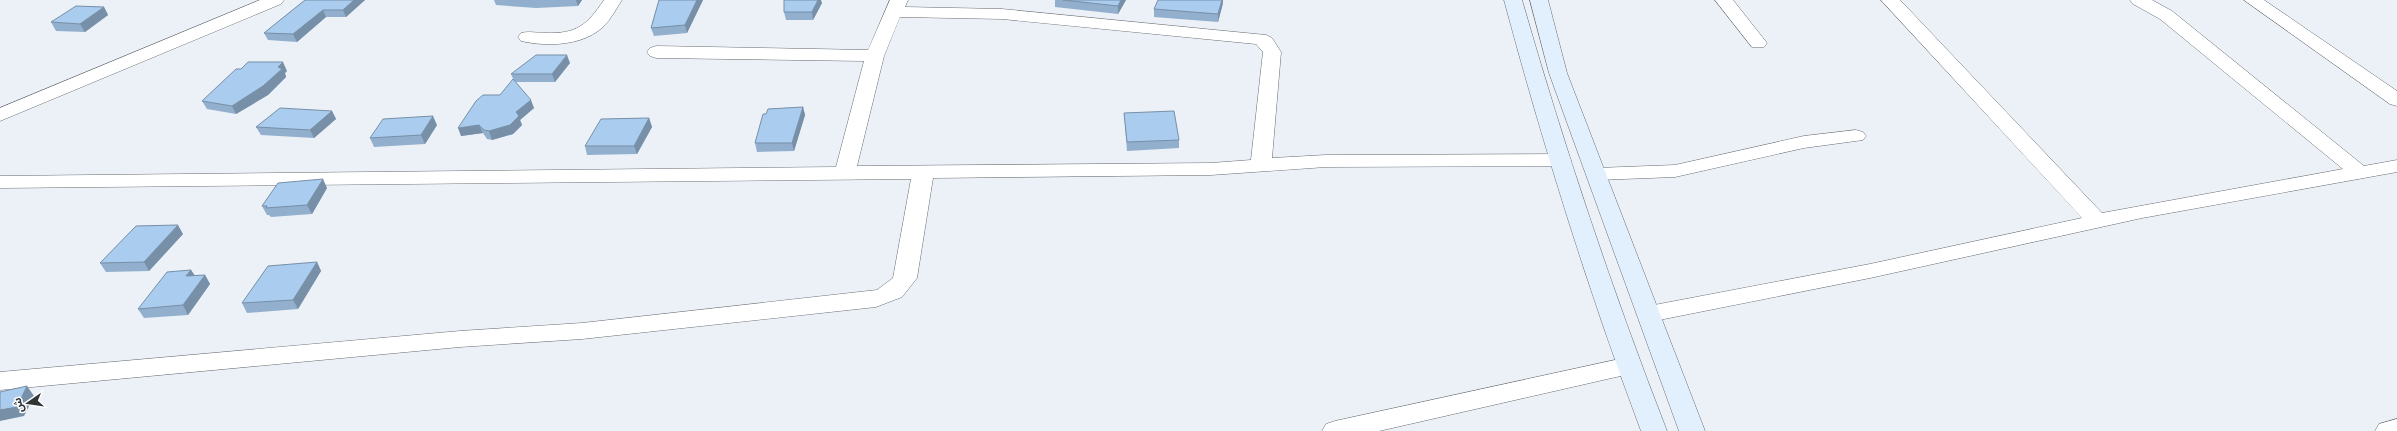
<svg xmlns="http://www.w3.org/2000/svg" width="2397" height="431" viewBox="0 0 2397 431" font-family="'Public Sans','Noto Sans Arabic',sans-serif">
<style>
.lines{fill:none;stroke-linecap:round;stroke-linejoin:round}
.minor-casing{stroke:#676c72;stroke-width:1}
.tertiary-casing{stroke:#676c72;stroke-width:1}
.secondary-casing{stroke:#676c72;stroke-width:1}
.minor{fill:#fff;fill-rule:evenodd}
.tertiary{fill:#fff;fill-rule:evenodd}
.secondary{fill:#e2effc;fill-rule:evenodd}
.wall{fill:#92afce}
.shaded-wall{fill:#778fa7}
.building{fill:#aaccef;stroke:#778fa7}
</style>
<rect width="100%" height="100%" fill="#ebf1f7"/>
<g class="lines">
<g class="minor-casing">
<path id="minor" d="M 604,0 L 622,0 C 616,9 611,19 604,26 C 584,46 547,47 521,41 L 518,37 L 521,33 C 529,31 537,33 546,33 C 577,34 587,25 604,0 Z
M 890,0 L 908,0 L 905,7 L 1002,9 L 1266,35 L 1272,38 L 1281,52 L 1272,158 L 1326,155 L 1561,154 L 1568,156 L 1571,160 L 1568,164 L 1561,166 L 1326,167 L 1211,175 L 933,178 L 917,278 L 902,297 L 876,307 L 582,339 L 460,347 L 0,390 L 0,372 L 460,331 L 582,323 L 877,290 L 893,278 L 911,179 L 0,188 L 0,176 L 836,167 L 864,61 L 656,58 L 650,56 L 647,52 L 650,48 L 656,46 L 868,50 ZM 900,17 L 1002,19 L 1256,44 L 1263,52 L 1251,160 L 1211,163 L 857,166 L 884,56 Z
M 1715,0 L 1733,0 L 1767,43 L 1764,47 L 1752,47 Z
M 1881,0 L 1900,0 L 2102,213 L 2343,169 L 2160,19 L 2133,4 L 2130,0 L 2152,0 L 2172,11 L 2364,166 L 2397,160 L 2397,172 L 2142,218 L 1870,278 L 1649,322 L 1640,320 L 1637,314 L 1640,308 L 1649,306 L 1870,264 L 2082,218 Z
M 2244,0 L 2264,0 L 2397,91 L 2397,106 L 2390,104 Z
M 1856,130 L 1863,132 L 1866,136 L 1863,140 L 1804,148 L 1675,177 L 1597,180 L 1590,178 L 1586,174 L 1590,170 L 1597,168 L 1675,165 L 1804,136 Z
M 1629,357 L 1638,360 L 1642,366 L 1638,372 L 1379,431 L 1322,431 L 1326,424 L 1335,421 Z
M 2397,419 L 2397,431 L 2375,431 L 2379,424 Z"/>
</g>
<g class="tertiary-casing">
<path id="tertiary" d="M 260,0 L 284,0 L 281,4 L 0,121 L 0,108 Z"/>
</g>
<g class="secondary-casing">
<path id="secondary" d="M 1504,0 L 1522,0 C 1564,146 1612,290 1667,431 L 1641,431 C 1588,290 1543,145 1504,0 Z
M 1530,0 L 1548,0 L 1567,73 L 1705,431 L 1679,431 L 1549,73 Z"/>
</g>
<use href="#minor" class="minor"/>
<use href="#tertiary" class="tertiary"/>
<use href="#secondary" class="secondary"/>
</g>
<path class="wall" d="M 305,0 L 365,0 L 346,17 L 326,17 L 297,42 L 268,40 L 264,33 Z
M 494,0 L 582,0 L 578,6 L 536,8 L 496,5 Z
M 659,0 L 703,0 L 687,33 L 654,36 L 651,28 Z
M 1055,0 L 1126,0 L 1118,14 L 1055,7 Z
M 822,3 L 813,20 L 786,20 L 784,12 Z
M 1223,3 L 1218,22 L 1154,17 L 1154,9 Z
M 104,7 L 108,15 L 85,32 L 56,31 L 51,22 Z
M 570,63 L 555,82 L 515,82 L 534,108 L 520,120 L 522,125 L 513,134 L 492,140 L 487,139 L 483,133 L 461,136 L 500,95 L 514,81 L 511,74 Z
M 287,71 L 285,73 L 286,77 L 268,95 L 236,114 L 207,109 L 202,101 Z
M 803,107 L 805,115 L 794,151 L 757,152 L 755,143 L 766,114 Z
M 332,111 L 336,119 L 314,138 L 261,135 L 256,127 Z
M 1124,113 L 1179,140 L 1179,148 L 1127,151 Z
M 649,118 L 652,127 L 637,154 L 587,155 L 585,146 Z
M 437,125 L 425,144 L 374,147 L 370,138 Z
M 327,188 L 312,214 L 271,217 L 269,215 L 267,215 L 262,206 Z
M 183,234 L 149,271 L 106,272 L 100,263 Z
M 317,262 L 321,271 L 298,309 L 247,313 L 242,303 Z
M 191,270 L 195,276 L 205,275 L 210,284 L 188,315 L 144,318 L 138,309 Z"/>
<path class="shaded-wall" d="M 354,0 L 365,0 L 346,17 L 343,10 Z
M 576,0 L 582,0 L 578,6 Z
M 697,0 L 703,0 L 687,33 L 685,25 Z
M 818,0 L 821,0 L 822,3 L 813,20 L 812,12 Z
M 1121,0 L 1126,0 L 1118,14 L 1118,6 Z
M 1222,0 L 1223,0 L 1223,3 L 1218,22 L 1218,14 Z
M 104,7 L 108,15 L 85,32 L 80,24 Z
M 323,10 L 326,17 L 297,42 L 293,34 Z
M 567,55 L 570,63 L 555,82 L 552,74 Z
M 283,62 L 287,71 L 285,73 L 286,77 L 268,95 L 236,114 L 232,106 Z
M 531,100 L 534,108 L 520,120 L 522,125 L 513,134 L 492,140 L 489,131 L 516,112 Z
M 803,107 L 805,115 L 794,151 L 792,143 Z
M 332,111 L 336,119 L 314,138 L 310,130 Z
M 433,116 L 437,125 L 425,144 L 421,135 Z
M 649,118 L 652,127 L 637,154 L 634,146 Z
M 479,125 L 483,133 L 461,136 L 458,128 Z
M 323,179 L 327,188 L 312,214 L 307,205 Z
M 178,225 L 183,234 L 149,271 L 144,262 Z
M 317,262 L 321,271 L 298,309 L 293,300 Z
M 191,270 L 197,279 L 186,276 Z
M 205,275 L 210,284 L 188,315 L 183,305 Z
M 27,386 L 34,396 L 24,416 L 0,421 L 0,410 Z"/>
<path class="building" d="M 305,0 L 354,0 L 343,10 L 323,10 L 293,34 L 264,33 Z
M 659,0 L 697,0 L 685,25 L 651,28 Z
M 784,0 L 818,0 L 812,12 L 784,12 Z
M 1063,0 L 1121,0 L 1118,6 Z
M 1158,0 L 1222,0 L 1218,14 L 1154,9 Z
M 76,6 L 104,7 L 80,24 L 51,22 Z
M 536,55 L 567,55 L 552,74 L 511,74 Z
M 248,62 L 283,62 L 278,67 L 282,69 L 263,86 L 232,106 L 202,101 L 236,69 L 241,69 Z
M 513,79 L 531,100 L 516,112 L 519,116 L 510,125 L 489,131 L 484,130 L 479,125 L 458,128 L 476,101 L 483,95 L 500,95 Z
M 803,107 L 792,143 L 755,143 L 763,114 L 766,114 L 768,109 Z
M 280,108 L 332,111 L 310,130 L 256,127 Z
M 1174,111 L 1179,140 L 1127,142 L 1124,113 Z
M 433,116 L 421,135 L 370,138 L 383,119 Z
M 649,118 L 634,146 L 585,146 L 601,119 Z
M 323,179 L 307,205 L 266,208 L 267,206 L 262,206 L 278,183 Z
M 178,225 L 144,262 L 100,263 L 136,226 Z
M 317,262 L 293,300 L 242,303 L 268,266 Z
M 191,270 L 186,276 L 205,275 L 183,305 L 138,309 L 167,272 Z
M 27,386 L 17,407 L 0,410 L 0,392 Z"/>
<g transform="translate(28 403) rotate(257)" stroke="#fcfdff" stroke-width="3" paint-order="stroke">
<path d="M0-3L7 15L0 10L-7 15Z" fill="#313335"/>
<text y="-6" font-size="11" font-weight="bold" text-anchor="middle" fill="#313335">ش</text>
</g>
</svg>
